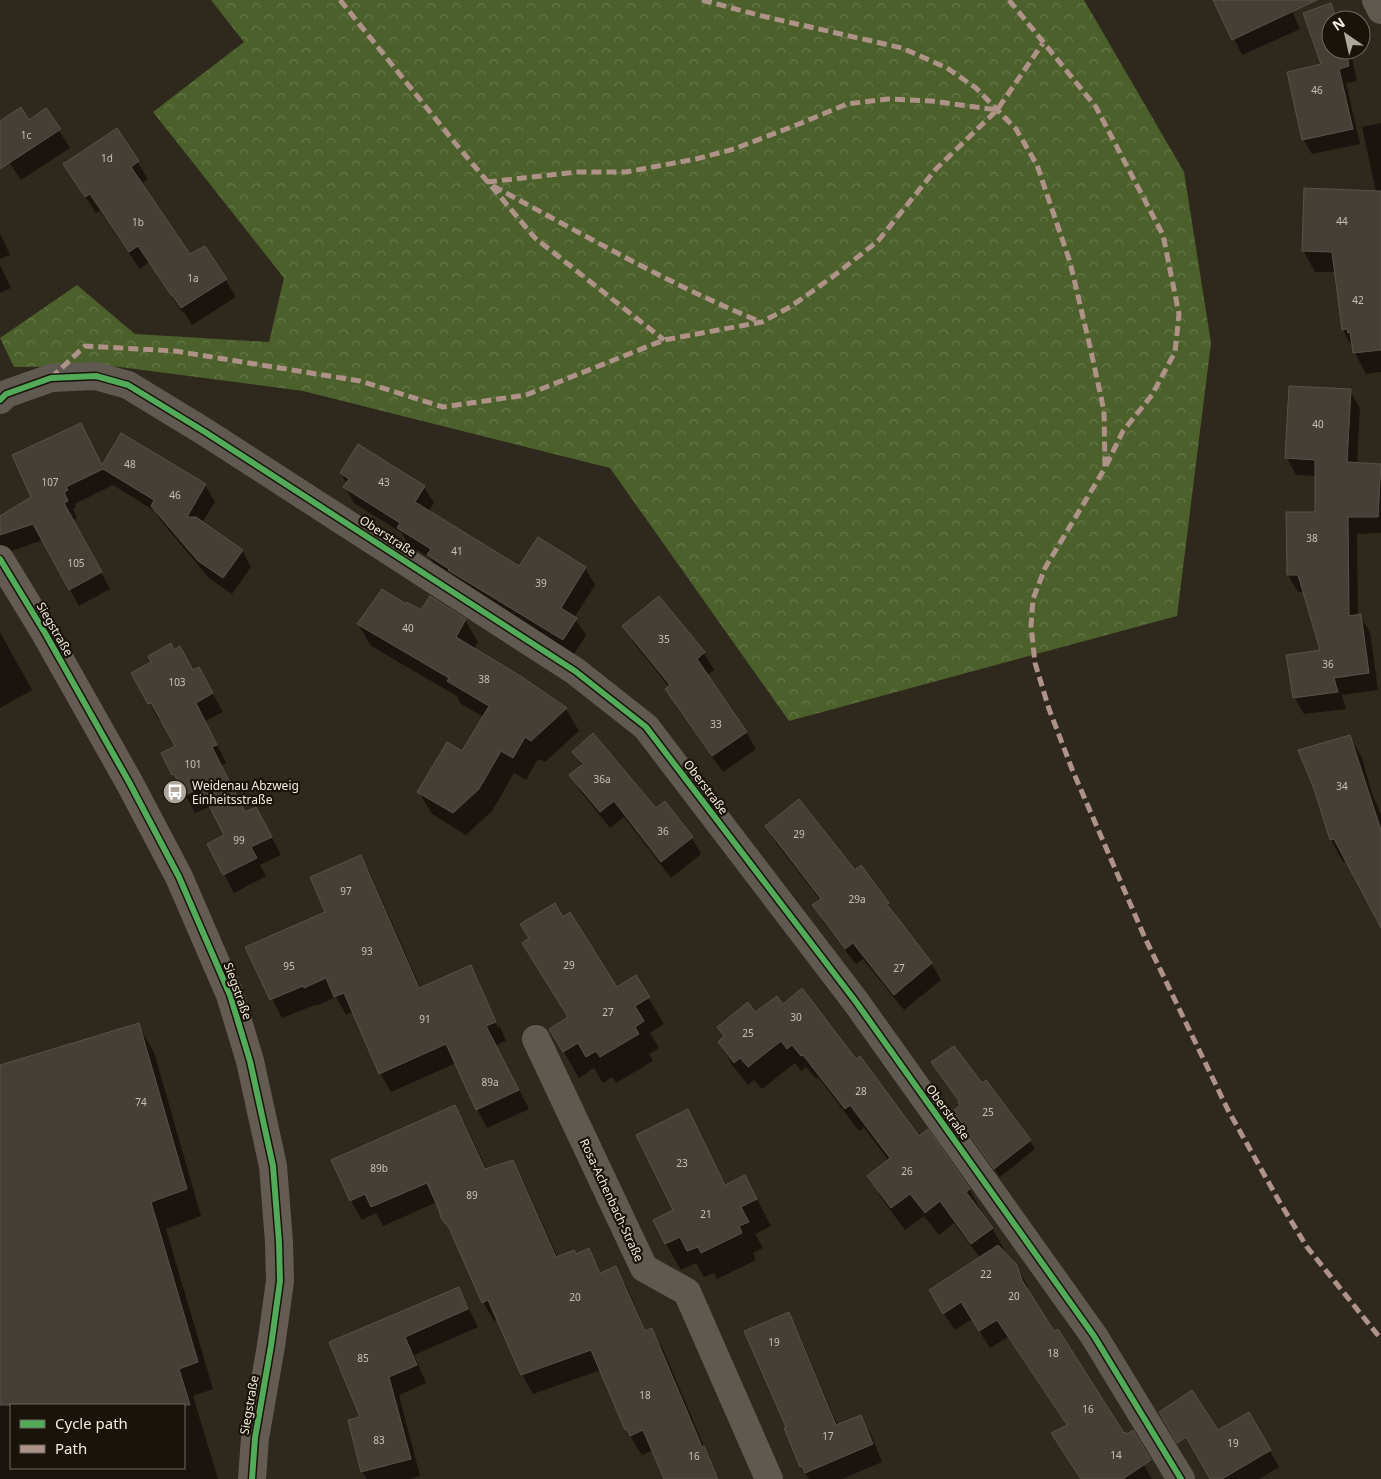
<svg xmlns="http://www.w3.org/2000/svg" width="1381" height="1479" viewBox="0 0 1381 1479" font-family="'Noto Sans',sans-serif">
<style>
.forest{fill:url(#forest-crowns)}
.shadow{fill:#0007;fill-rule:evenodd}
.building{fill:#463f37;stroke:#5a514a}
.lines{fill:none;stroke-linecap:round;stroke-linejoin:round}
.street{stroke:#5f5951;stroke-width:28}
.secondary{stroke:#645c52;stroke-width:28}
.quiet{stroke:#af9288;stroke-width:5;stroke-dasharray:10 5;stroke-linecap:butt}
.cycleway-casing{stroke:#19130a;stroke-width:9}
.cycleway{stroke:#51ab58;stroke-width:6}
.labels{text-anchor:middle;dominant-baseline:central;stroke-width:4.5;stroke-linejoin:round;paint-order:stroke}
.number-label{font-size:10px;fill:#c8c0b4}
.street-label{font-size:12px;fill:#f4ebde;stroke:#19130a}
.poi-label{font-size:12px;fill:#f4ebde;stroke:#19130a;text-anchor:start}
</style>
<defs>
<pattern id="forest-crowns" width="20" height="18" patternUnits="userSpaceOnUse" patternTransform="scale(1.25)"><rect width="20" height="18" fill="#4c602b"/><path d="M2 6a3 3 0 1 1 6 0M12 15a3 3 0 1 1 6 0" fill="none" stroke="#667749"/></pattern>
</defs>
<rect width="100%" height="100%" fill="#2f281c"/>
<path class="forest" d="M 211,0 L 1084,0 L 1184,172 L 1211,343 L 1177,616 L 789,721 L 610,468 L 303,391 L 112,366 L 14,367 L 0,338 L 77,285 L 135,334 L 269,342 L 284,278 L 153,112 L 244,42 Z"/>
<path class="shadow" d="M 1215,0 L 1287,0 L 1300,29 L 1242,55 Z
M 1330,5 L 1339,20 L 1331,20 L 1331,50 L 1350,50 L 1357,81 L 1346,83 L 1360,144 L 1312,154 L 1303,139 L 1323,65 Z
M 46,110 L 70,148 L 21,180 L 0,148 L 0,123 L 29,122 Z
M 1381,123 L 1381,372 L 1366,374 L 1343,330 L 1336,272 L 1315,272 L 1303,250 L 1376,192 L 1362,127 Z
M 117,130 L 148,179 L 141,184 L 189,256 L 205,247 L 236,297 L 192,325 L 184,312 L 182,312 L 149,262 L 140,269 L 100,211 L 96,213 L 75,181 Z
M 0,233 L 10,255 L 0,259 Z
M 0,265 L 11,288 L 0,293 Z
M 1350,391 L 1360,408 L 1357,464 L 1381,467 L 1381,533 L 1357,534 L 1358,616 L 1360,616 L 1370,632 L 1378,690 L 1342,695 L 1346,709 L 1304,714 L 1294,697 L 1321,651 L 1304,592 L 1298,592 L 1288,575 L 1316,513 L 1316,476 L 1296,475 L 1287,458 Z
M 81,425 L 103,466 L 121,435 L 205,485 L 215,502 L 202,523 L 242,550 L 251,567 L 232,594 L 209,578 L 162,522 L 155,511 L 113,485 L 75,504 L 76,507 L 73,509 L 77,518 L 73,520 L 110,589 L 79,606 L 43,540 L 0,555 L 0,517 L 33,498 Z
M 341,474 L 424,487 L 434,503 L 428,512 L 520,568 L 538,539 L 585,568 L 595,585 L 574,618 L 586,635 L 573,656 L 438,571 L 430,558 L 408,544 L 402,533 L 354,503 L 345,487 L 347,484 Z
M 659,598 L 704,653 L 714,670 L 706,676 L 746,732 L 756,749 L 723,772 L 676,706 L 667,689 L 669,687 L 634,643 L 624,626 Z
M 406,606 L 421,612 L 465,620 L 478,642 L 474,649 L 566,709 L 579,731 L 545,762 L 538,759 L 526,780 L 514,773 L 492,811 L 466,835 L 432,814 L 419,792 L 463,753 L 484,717 L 461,704 L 457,696 L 371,646 L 358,624 Z
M 0,632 L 32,690 L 0,708 Z
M 174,651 L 193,672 L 198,669 L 223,712 L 205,721 L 226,763 L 221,766 L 245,814 L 266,826 L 281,855 L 260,865 L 266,876 L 234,893 L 209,845 L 226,836 L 211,806 L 195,813 L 186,796 L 207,787 L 206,784 L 183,792 L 173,774 L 176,747 L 162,720 L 160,722 L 133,674 Z
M 1349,736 L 1362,758 L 1372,794 L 1381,814 L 1381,925 L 1347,861 L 1343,862 L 1331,840 L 1315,788 Z
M 574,752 L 656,810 L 692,838 L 701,854 L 671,878 L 624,817 L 610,828 L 581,792 L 571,775 L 582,766 Z
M 767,826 L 855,872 L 888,903 L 898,920 L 931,963 L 941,980 L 904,1010 L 863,959 L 856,964 L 823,922 L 814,906 L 820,900 L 776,843 Z
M 361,856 L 371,875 L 421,989 L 470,967 L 481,984 L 478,984 L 498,1028 L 500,1027 L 506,1041 L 496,1045 L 529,1109 L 487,1128 L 477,1109 L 456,1063 L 391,1092 L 380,1073 L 353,1012 L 346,1015 L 336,997 L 316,1006 L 315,1005 L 282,1018 L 246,947 L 327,913 Z
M 563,919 L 617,988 L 636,977 L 664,1024 L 650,1033 L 659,1048 L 649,1054 L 653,1061 L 616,1083 L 612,1077 L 603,1083 L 594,1068 L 579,1078 L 551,1030 L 569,1018 L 523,943 Z
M 783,1005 L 856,1060 L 919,1137 L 969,1189 L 982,1212 L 980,1213 L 992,1228 L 1005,1251 L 1004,1252 L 1016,1266 L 1027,1284 L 1030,1296 L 1123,1434 L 1133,1445 L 1152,1479 L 1081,1479 L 1053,1434 L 1067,1426 L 1008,1337 L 990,1348 L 972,1319 L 955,1330 L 940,1308 L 980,1258 L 954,1223 L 939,1235 L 924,1216 L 905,1230 L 882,1199 L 869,1176 L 889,1161 L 864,1128 L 859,1131 L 818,1077 L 815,1078 L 806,1067 L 801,1071 L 795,1063 L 762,1089 L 754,1080 L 748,1085 L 732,1065 L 719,1042 L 725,1038 L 718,1027 Z
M 138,1025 L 154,1052 L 201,1216 L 166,1229 L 213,1389 L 193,1396 L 218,1479 L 0,1479 L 0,1066 ZM 11,1405 L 184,1405 L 184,1468 L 11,1468 Z
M 982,1085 L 1030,1141 L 1035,1149 L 1000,1177 L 959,1119 L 961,1106 Z
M 455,1107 L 466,1126 L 487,1170 L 512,1161 L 523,1180 L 558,1258 L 575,1255 L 588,1250 L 602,1274 L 616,1268 L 627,1287 L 646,1332 L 652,1330 L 663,1349 L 708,1456 L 719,1479 L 665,1479 L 653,1450 L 642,1455 L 638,1449 L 626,1429 L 601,1370 L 533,1394 L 522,1374 L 498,1320 L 494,1321 L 483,1302 L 453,1237 L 442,1217 L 437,1202 L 383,1226 L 376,1213 L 362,1220 L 351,1201 L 333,1161 Z
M 687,1111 L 702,1137 L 726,1186 L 745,1177 L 771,1226 L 755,1234 L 763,1248 L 753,1253 L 756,1260 L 717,1279 L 714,1273 L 704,1277 L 696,1263 L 681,1270 L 666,1244 L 675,1211 Z
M 458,1288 L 478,1327 L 414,1355 L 426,1383 L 399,1395 L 420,1476 L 410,1479 L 367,1479 L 362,1471 L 362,1418 L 331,1343 Z
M 788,1314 L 798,1332 L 838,1426 L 860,1417 L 871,1434 L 882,1462 L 842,1479 L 809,1479 L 801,1466 L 787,1428 Z
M 1249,1414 L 1279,1467 L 1259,1479 L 1212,1479 Z"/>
<path class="building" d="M 1213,0 L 1317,0 L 1232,40 Z
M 1331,3 L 1337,20 L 1331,20 L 1331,50 L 1346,50 L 1349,66 L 1339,69 L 1353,129 L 1302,140 L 1287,72 L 1321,64 L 1303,13 Z
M 21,107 L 29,120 L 46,108 L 61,129 L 0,169 L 0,121 Z
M 117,128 L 139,161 L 131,167 L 190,254 L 205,246 L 227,279 L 181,308 L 172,295 L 171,295 L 138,246 L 129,252 L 90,194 L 85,197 L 63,164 Z
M 1304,188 L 1381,191 L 1381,350 L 1353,353 L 1350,332 L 1348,333 L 1347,329 L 1342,330 L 1332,252 L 1302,251 Z
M 1289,386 L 1351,389 L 1347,462 L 1381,464 L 1378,517 L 1348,517 L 1349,616 L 1361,614 L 1369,673 L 1334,678 L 1338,692 L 1293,698 L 1286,655 L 1320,650 L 1298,575 L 1287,575 L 1286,512 L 1315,512 L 1315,460 L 1285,458 Z
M 81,423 L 102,465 L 121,433 L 206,484 L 187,517 L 196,517 L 243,550 L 223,578 L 198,561 L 151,506 L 154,500 L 103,469 L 66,487 L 68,490 L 64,492 L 68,501 L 64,503 L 102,572 L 69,590 L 33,524 L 0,535 L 0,516 L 31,497 L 12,455 Z
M 358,444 L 425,486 L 415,502 L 519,566 L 538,537 L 586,567 L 561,608 L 577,618 L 563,640 L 448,570 L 449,569 L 427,555 L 431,549 L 397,528 L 400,523 L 343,487 L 349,479 L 340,473 Z
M 382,589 L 406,604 L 407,602 L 421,610 L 430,596 L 466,619 L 456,637 L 522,677 L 567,708 L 531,741 L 525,737 L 513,758 L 501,751 L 479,789 L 453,813 L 417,792 L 447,742 L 462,751 L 489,706 L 447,681 L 449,678 L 357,624 Z
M 659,596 L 705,652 L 697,659 L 747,732 L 712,756 L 665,689 L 670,685 L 622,626 Z
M 171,643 L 174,650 L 180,646 L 193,670 L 199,667 L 213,693 L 196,703 L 217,745 L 212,747 L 245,812 L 256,807 L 272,837 L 251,847 L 257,858 L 223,875 L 207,844 L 224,835 L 200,788 L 184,795 L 174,774 L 172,775 L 161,753 L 175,746 L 151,703 L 148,704 L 131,673 L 151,662 L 148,656 Z
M 593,733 L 656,808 L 665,801 L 693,837 L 661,862 L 614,801 L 600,812 L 569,775 L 583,764 L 572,752 Z
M 1350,735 L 1381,830 L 1381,928 L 1334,839 L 1330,840 L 1314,789 L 1298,750 Z
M 799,799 L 855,870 L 861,865 L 889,903 L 887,904 L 932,963 L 894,995 L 853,943 L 845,949 L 812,905 L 821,899 L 765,826 Z
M 361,855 L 419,988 L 471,965 L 496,1022 L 486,1026 L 519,1090 L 476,1110 L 446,1044 L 379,1074 L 344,993 L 334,997 L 326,978 L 304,988 L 303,986 L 270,1000 L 245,947 L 325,912 L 310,877 Z
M 555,903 L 563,917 L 570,912 L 617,987 L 636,975 L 650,997 L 635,1006 L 644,1021 L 635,1027 L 639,1034 L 600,1057 L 596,1051 L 586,1057 L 578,1043 L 563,1052 L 549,1029 L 568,1017 L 522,943 L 529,938 L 520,924 Z
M 802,988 L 856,1059 L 860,1056 L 919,1136 L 928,1129 L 970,1189 L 966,1192 L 993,1228 L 971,1244 L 940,1201 L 925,1213 L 910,1194 L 891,1208 L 867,1176 L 890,1158 L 850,1105 L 845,1109 L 803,1055 L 801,1056 L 792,1045 L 787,1049 L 781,1041 L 748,1067 L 740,1058 L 734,1063 L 718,1042 L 724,1036 L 717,1027 L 748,1002 L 755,1012 L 777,996 L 783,1004 Z
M 139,1023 L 187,1189 L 151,1202 L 198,1362 L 179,1369 L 190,1405 L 0,1405 L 0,1065 Z
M 954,1046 L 982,1083 L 986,1080 L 1031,1140 L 994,1169 L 953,1111 L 960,1105 L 958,1102 L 959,1101 L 931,1062 Z
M 455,1105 L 485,1169 L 513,1160 L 556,1257 L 574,1250 L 576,1254 L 589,1248 L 600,1273 L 616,1266 L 645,1331 L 652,1328 L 702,1447 L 704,1446 L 718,1479 L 664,1479 L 643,1430 L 630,1436 L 627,1429 L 625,1430 L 591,1350 L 521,1375 L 488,1300 L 482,1303 L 449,1228 L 441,1218 L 439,1210 L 427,1183 L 371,1207 L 365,1194 L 350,1201 L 331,1160 Z
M 688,1109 L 725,1185 L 745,1175 L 757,1199 L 741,1207 L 749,1222 L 739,1226 L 742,1233 L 701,1253 L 698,1247 L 687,1251 L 680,1237 L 665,1244 L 653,1220 L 673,1210 L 636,1135 Z
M 998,1245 L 1017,1265 L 1022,1280 L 1054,1331 L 1058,1329 L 1124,1433 L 1125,1432 L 1127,1434 L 1133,1430 L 1151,1460 L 1123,1479 L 1081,1479 L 1051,1433 L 1067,1425 L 997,1320 L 979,1331 L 961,1302 L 943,1314 L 929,1290 Z
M 459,1287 L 468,1309 L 405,1337 L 417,1365 L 389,1377 L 411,1459 L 361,1472 L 348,1420 L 360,1417 L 329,1342 Z
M 789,1312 L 836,1425 L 861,1415 L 873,1444 L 805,1473 L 802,1466 L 800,1467 L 784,1428 L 786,1427 L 744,1331 Z
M 1192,1390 L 1218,1430 L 1249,1412 L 1271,1450 L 1222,1479 L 1210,1479 L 1186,1437 L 1177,1443 L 1159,1412 Z"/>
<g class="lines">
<path class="street" d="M 1376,0 L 1381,10
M 0,400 L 6,394 L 51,378 L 96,376 L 128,385 L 205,432 L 575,671 L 646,727 L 856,1002 L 1094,1336 L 1181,1479
M 536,1039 L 644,1268 L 687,1292 L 769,1479"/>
<path class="secondary" d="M 0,559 L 45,633 L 129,782 L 179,877 L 230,995 L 250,1061 L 273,1166 L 279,1242 L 280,1281 L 271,1346 L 255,1438 L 252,1479"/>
<path class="quiet" d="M 340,0 L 455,143 L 535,238 L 664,340
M 702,0 L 762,16 L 902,48 L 947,68 L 976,88 L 1016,129 L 1037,165 L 1070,262 L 1091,351 L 1104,411 L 1105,468 L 1045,568 L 1033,599 L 1031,626 L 1035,663 L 1049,709 L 1072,769 L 1145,938 L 1228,1110 L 1279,1201 L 1307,1247 L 1381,1339
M 1009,0 L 1096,107 L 1163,235 L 1179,314 L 1175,352 L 1152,395 L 1123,431 L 1106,466
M 487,182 L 577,172 L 626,172 L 696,159 L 734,149 L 799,124 L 847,104 L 888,99 L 932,101 L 997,110
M 493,186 C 581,233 668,284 761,322
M 51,378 L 85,346 L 175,351 L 360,381 L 443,407 L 526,395 L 664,340 L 762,322 L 790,307 L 831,278 L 878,241 L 936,169 L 997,110 L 1043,43"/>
<g class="cycleway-casing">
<path id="cycleway" d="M 0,400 L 6,394 L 51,378 L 96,376 L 128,385 L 205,432 L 575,671 L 646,727 L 856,1002 L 1094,1336 L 1181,1479
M 0,559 L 45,633 L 129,782 L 179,877 L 230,995 L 250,1061 L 273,1166 L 279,1242 L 280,1281 L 271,1346 L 255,1438 L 252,1479"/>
</g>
<use href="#cycleway" class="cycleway"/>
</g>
<defs>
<g id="bus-disc" transform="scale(1.25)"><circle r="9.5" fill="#afa79a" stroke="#19130a"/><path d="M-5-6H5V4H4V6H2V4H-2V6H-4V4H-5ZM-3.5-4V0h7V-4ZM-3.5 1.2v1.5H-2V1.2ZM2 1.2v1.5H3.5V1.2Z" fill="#fff"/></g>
</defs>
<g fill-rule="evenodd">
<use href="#bus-disc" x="175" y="792"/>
</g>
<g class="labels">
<g class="number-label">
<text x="1317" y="90">46</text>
<text x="26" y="135">1c</text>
<text x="107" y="158">1d</text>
<text x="1342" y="221">44</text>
<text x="138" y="222">1b</text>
<text x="193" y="278">1a</text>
<text x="1358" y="300">42</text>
<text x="1318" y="424">40</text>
<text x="130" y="464">48</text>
<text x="50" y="482">107</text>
<text x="384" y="482">43</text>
<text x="175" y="495">46</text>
<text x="1312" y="538">38</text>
<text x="457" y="551">41</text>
<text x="76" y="563">105</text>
<text x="541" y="583">39</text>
<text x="408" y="628">40</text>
<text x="664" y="639">35</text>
<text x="1328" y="664">36</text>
<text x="484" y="679">38</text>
<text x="177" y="682">103</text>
<text x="716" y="724">33</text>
<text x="193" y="764">101</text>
<text x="602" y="779">36a</text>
<text x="1342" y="786">34</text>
<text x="663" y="831">36</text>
<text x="799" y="834">29</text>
<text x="239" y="840">99</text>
<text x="346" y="891">97</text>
<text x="857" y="899">29a</text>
<text x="367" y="951">93</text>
<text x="569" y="965">29</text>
<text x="289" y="966">95</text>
<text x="899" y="968">27</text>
<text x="608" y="1012">27</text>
<text x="796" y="1017">30</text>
<text x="425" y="1019">91</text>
<text x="748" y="1033">25</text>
<text x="490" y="1082">89a</text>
<text x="861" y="1091">28</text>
<text x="141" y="1102">74</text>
<text x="988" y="1112">25</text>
<text x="682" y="1163">23</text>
<text x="379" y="1168">89b</text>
<text x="907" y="1171">26</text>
<text x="472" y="1195">89</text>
<text x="706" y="1214">21</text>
<text x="986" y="1274">22</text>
<text x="1014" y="1296">20</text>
<text x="575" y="1297">20</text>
<text x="774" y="1342">19</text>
<text x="1053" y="1353">18</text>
<text x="363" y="1358">85</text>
<text x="645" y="1395">18</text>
<text x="1088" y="1409">16</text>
<text x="828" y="1436">17</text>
<text x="379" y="1440">83</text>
<text x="1233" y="1443">19</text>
<text x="1116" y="1455">14</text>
<text x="694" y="1456">16</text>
</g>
<g class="street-label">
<text transform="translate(388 536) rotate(33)">Oberstraße</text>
<text transform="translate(55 629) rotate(60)">Siegstraße</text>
<text transform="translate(706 787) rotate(53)">Oberstraße</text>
<text transform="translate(238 991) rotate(70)">Siegstraße</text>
<text transform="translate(948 1112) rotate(54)">Oberstraße</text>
<text transform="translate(612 1200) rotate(65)">Rosa-Achenbach-Straße</text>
<text transform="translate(249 1405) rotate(-80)">Siegstraße</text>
</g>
<g class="poi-label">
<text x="192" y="785">Weidenau Abzweig<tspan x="192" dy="14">Einheitsstraße</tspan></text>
</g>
</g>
<rect x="10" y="1404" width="175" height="65" fill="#19130a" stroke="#71695f"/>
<rect x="20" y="1420" width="25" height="8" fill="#51ab58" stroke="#71695f"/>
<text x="55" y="1429" font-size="15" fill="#f4ebde">Cycle path</text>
<rect x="20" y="1445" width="25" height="8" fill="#af9288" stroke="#71695f"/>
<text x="55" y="1454" font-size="15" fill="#f4ebde">Path</text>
<g transform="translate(1346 35) rotate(326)"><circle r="24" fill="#19130a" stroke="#71695f"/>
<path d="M0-4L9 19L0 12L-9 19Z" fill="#afa79a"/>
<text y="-8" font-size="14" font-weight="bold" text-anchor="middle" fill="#f4ebde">N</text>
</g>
</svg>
